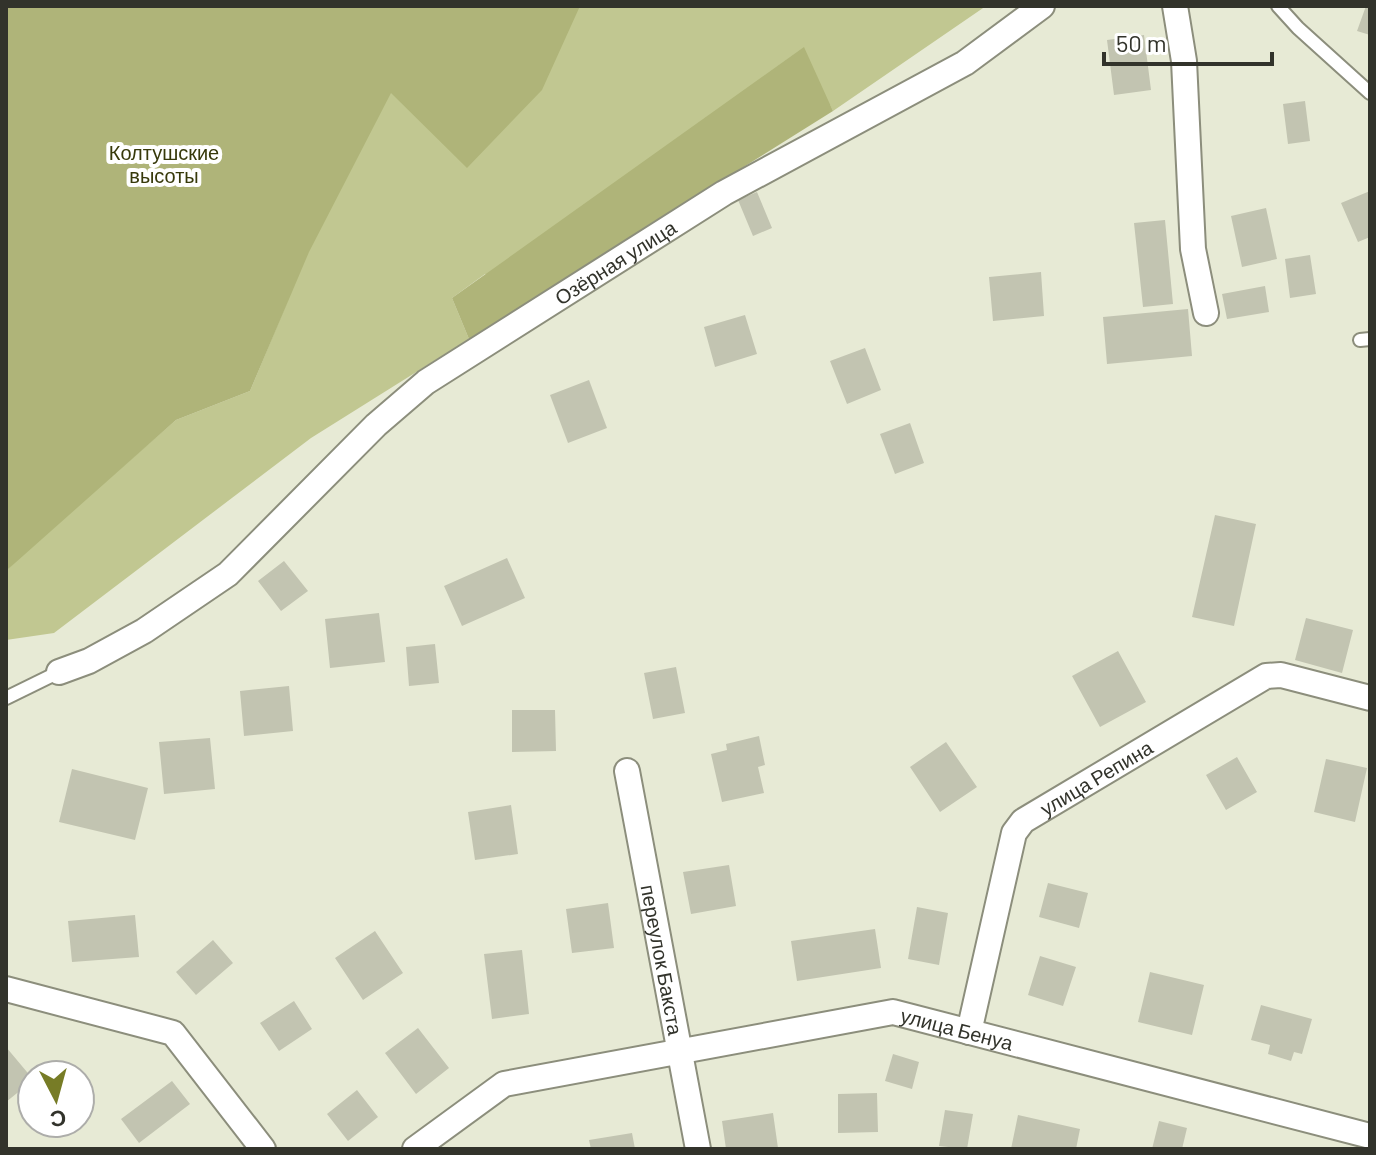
<svg xmlns="http://www.w3.org/2000/svg" width="1376" height="1155" viewBox="0 0 1376 1155" font-family="Barlow,sans-serif">
<style>
.green{fill:#c1c791;fill-rule:evenodd}
.forest{fill:#afb479}
.building{fill:#c2c4b1}
.lines{fill:none;stroke-linecap:round;stroke-linejoin:round}
.service-casing{stroke:#8c8e7c;stroke-width:16}
.minor-casing{stroke:#8c8e7c;stroke-width:28}
.service{stroke:#fff;stroke-width:12}
.minor{stroke:#fff;stroke-width:24}
.labels{text-anchor:middle;dominant-baseline:central;stroke-width:8;stroke-linejoin:round;paint-order:stroke}
.park-label{font-size:20px;fill:#37390a;stroke:#fff}
.street-label{font-size:20px;fill:#32332b;stroke:#fff}
</style>
<rect width="100%" height="100%" fill="#e7ead5"/>
<path class="green" d="M 6,6 L 986,6 L 833,111 L 830,105 L 534,277 L 485,274 L 452,298 L 469,339 L 311,438 L 54,633 L 6,640 L 6,571 L 12,565 ZM 288,300 L 250,391 L 176,420 L 82,502 Z"/>
<path class="forest" d="M 6,6 L 580,6 L 542,90 L 467,168 L 391,93 L 309,252 L 250,391 L 176,420 L 6,571 Z
M 804,47 L 833,111 L 469,339 L 452,298 Z"/>
<path class="building" d="M 1366,6 L 1370,6 L 1370,35 L 1357,31 Z
M 1144,35 L 1151,90 L 1114,95 L 1107,40 Z
M 1305,101 L 1310,141 L 1288,144 L 1283,104 Z
M 1370,191 L 1370,237 L 1358,242 L 1341,203 Z
M 757,192 L 772,228 L 753,236 L 738,200 Z
M 1266,208 L 1277,259 L 1242,267 L 1231,216 Z
M 1165,220 L 1173,304 L 1143,307 L 1134,223 Z
M 1310,255 L 1316,294 L 1290,298 L 1285,259 Z
M 1041,272 L 1044,316 L 993,321 L 989,277 Z
M 1265,286 L 1269,312 L 1227,319 L 1222,294 Z
M 1188,309 L 1192,356 L 1107,364 L 1103,317 Z
M 745,315 L 757,354 L 715,367 L 704,327 Z
M 865,348 L 881,390 L 847,404 L 830,361 Z
M 589,380 L 607,428 L 568,443 L 550,395 Z
M 910,423 L 924,463 L 895,474 L 880,434 Z
M 1215,515 L 1256,524 L 1234,626 L 1192,617 Z
M 507,558 L 525,598 L 462,626 L 444,586 Z
M 284,561 L 308,591 L 281,611 L 258,581 Z
M 379,613 L 385,662 L 330,668 L 325,619 Z
M 1306,618 L 1353,630 L 1342,673 L 1295,660 Z
M 435,644 L 439,683 L 409,686 L 406,647 Z
M 1118,651 L 1146,702 L 1100,727 L 1072,676 Z
M 676,667 L 685,713 L 653,719 L 644,673 Z
M 289,686 L 293,731 L 244,736 L 240,691 Z
M 512,710 L 555,710 L 556,751 L 512,752 Z
M 759,736 L 765,765 L 758,767 L 764,793 L 722,802 L 711,754 L 727,750 L 726,744 Z
M 210,738 L 215,789 L 164,794 L 159,742 Z
M 946,742 L 977,787 L 940,812 L 910,767 Z
M 1237,757 L 1257,792 L 1226,810 L 1206,775 Z
M 1326,759 L 1367,768 L 1355,822 L 1314,812 Z
M 72,769 L 148,788 L 135,840 L 59,822 Z
M 511,805 L 518,854 L 475,860 L 468,812 Z
M 729,865 L 736,906 L 691,914 L 683,872 Z
M 1048,883 L 1088,893 L 1079,928 L 1039,917 Z
M 608,903 L 614,948 L 572,953 L 566,909 Z
M 917,907 L 948,913 L 939,965 L 908,959 Z
M 135,915 L 139,957 L 72,962 L 68,921 Z
M 875,929 L 881,968 L 797,981 L 791,941 Z
M 375,931 L 403,973 L 363,1000 L 335,958 Z
M 213,940 L 233,963 L 196,995 L 176,972 Z
M 522,950 L 529,1014 L 492,1019 L 484,954 Z
M 1040,956 L 1076,967 L 1063,1006 L 1028,995 Z
M 1150,972 L 1204,985 L 1192,1035 L 1138,1022 Z
M 294,1001 L 312,1029 L 279,1051 L 260,1023 Z
M 1261,1005 L 1312,1019 L 1302,1054 L 1294,1052 L 1291,1061 L 1268,1054 L 1270,1045 L 1251,1040 Z
M 418,1028 L 449,1068 L 416,1094 L 385,1053 Z
M 6,1047 L 32,1078 L 32,1081 L 6,1102 Z
M 893,1054 L 919,1062 L 912,1089 L 885,1081 Z
M 172,1081 L 190,1104 L 139,1143 L 121,1119 Z
M 357,1090 L 378,1117 L 348,1141 L 327,1114 Z
M 877,1093 L 878,1132 L 838,1133 L 838,1094 Z
M 945,1110 L 973,1114 L 967,1149 L 939,1146 Z
M 773,1113 L 778,1148 L 726,1149 L 722,1121 Z
M 1018,1115 L 1080,1129 L 1076,1149 L 1011,1149 Z
M 1159,1121 L 1187,1128 L 1182,1149 L 1152,1149 Z
M 632,1133 L 635,1149 L 591,1149 L 589,1140 Z"/>
<g class="lines">
<g class="service-casing">
<path id="service" d="M 1278,6 L 1298,28 L 1370,93
M 1360,340 L 1370,339
M 6,698 L 59,672"/>
</g>
<g class="minor-casing">
<g id="minor">
<path d="M 1175,6 L 1184,61 L 1193,249 L 1206,313"/>
<path id="s1" d="M 59,672 L 89,661 L 144,631 L 228,574 L 376,425 L 426,382 L 724,193 L 965,63 L 1042,6"/>
<path id="s2" d="M 627,771 L 698,1149"/>
<path d="M 6,989 L 173,1033 L 263,1149"/>
<path id="s3" d="M 969,1032 L 1014,833 L 1023,821 L 1266,676 L 1281,675 L 1370,698"/>
<path id="s4" d="M 415,1149 L 504,1084 L 893,1012 L 1370,1136"/>
</g>
</g>
<use href="#service" class="service"/>
<use href="#minor" class="minor"/>
</g>
<g class="labels">
<g class="park-label">
<text x="164" y="152">Колтушские<tspan x="164" dy="23">высоты</tspan></text>
</g>
<g class="street-label">
<text stroke="none"><textPath href="#s1" startOffset="696">Озёрная улица</textPath></text>
<text stroke="none"><textPath href="#s3" startOffset="304">улица Репина</textPath></text>
<text stroke="none"><textPath href="#s2" startOffset="192">переулок Бакста</textPath></text>
<text stroke="none"><textPath href="#s4" startOffset="572">улица Бенуа</textPath></text>
</g>
</g>
<rect width="1376" height="1155" fill="none" stroke="#32332b" stroke-width="16"/>
<g transform="translate(56 1099) rotate(174)"><circle r="38" fill="#ffffff" stroke="#adadaa" stroke-width="2"/>
<path d="M0-6L14 30L0 20L-14 30Z" fill="#777c26"/>
<text y="-12" font-size="22" font-weight="bold" text-anchor="middle" fill="#32332b">С</text>
</g>
<path d="M1104 52v12h168v-12" fill="none" stroke="#32332b" stroke-width="4"/>
<text x="1116" y="52" font-size="24" fill="#32332b" stroke="#ffffff" stroke-width="6" paint-order="stroke">50 m</text>
</svg>
